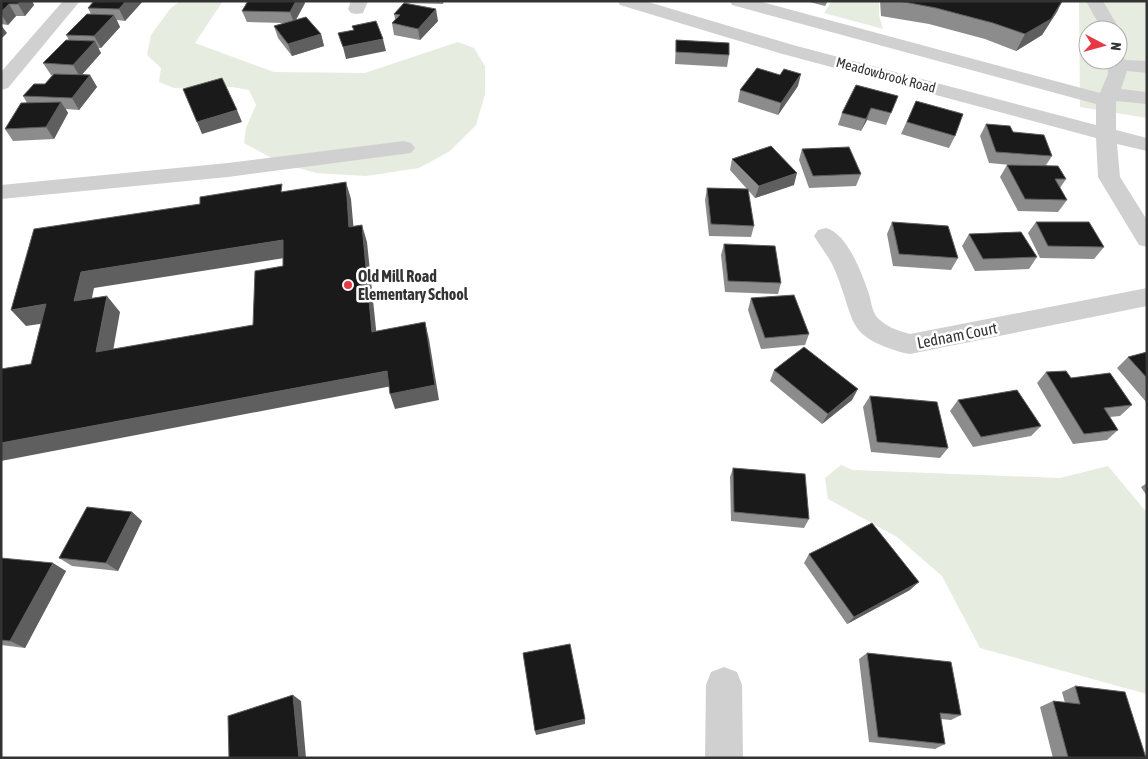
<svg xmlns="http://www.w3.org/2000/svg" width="1148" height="759" viewBox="0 0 1148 759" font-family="'Asap Condensed',sans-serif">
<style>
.green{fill:#e6ecdf;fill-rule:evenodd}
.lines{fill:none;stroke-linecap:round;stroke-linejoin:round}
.minor{fill:#d0d0d0;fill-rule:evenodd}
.wall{fill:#8c8c8c}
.shaded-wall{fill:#5f5f5f}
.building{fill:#1a1a1a;stroke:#5f5f5f;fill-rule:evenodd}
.poi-dot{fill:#e63946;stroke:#fff;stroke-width:2}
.labels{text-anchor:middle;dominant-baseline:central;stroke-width:5;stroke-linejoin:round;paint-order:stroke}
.far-street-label{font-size:14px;fill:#333;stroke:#fff}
.poi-label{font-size:16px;font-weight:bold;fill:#333;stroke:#fff;text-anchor:start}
.street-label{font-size:16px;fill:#333;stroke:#fff}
</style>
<rect width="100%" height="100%" fill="#fff"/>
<path class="green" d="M 180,1 L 223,1 L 195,43 L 274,72 L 365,73 L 458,42 L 474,48 L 485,66 L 485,94 L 476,125 L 450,151 L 419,168 L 366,176 L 316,173 L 281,163 L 244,143 L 246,128 L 256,105 L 249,90 L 232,87 L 174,88 L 159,82 L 161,68 L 147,55 L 151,35 L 170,9 Z
M 832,1 L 879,1 L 879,15 L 883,29 L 824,13 Z
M 1079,1 L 1147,1 L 1147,118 L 1080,107 ZM 1088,30 L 1118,30 L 1118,60 L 1088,60 Z
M 841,465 L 853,470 L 1060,478 L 1108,466 L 1147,513 L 1147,694 L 980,648 L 942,576 L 897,537 L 828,499 L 825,478 Z"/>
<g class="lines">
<path class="minor" d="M 63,1 L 80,1 L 8,88 L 1,90 L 1,72 Z
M 351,1 L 368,1 L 363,13 L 357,14 L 351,13 L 348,9 Z
M 618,1 L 645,1 L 793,45 L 1096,125 L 1096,104 L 732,5 L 730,1 L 758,1 L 1100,93 L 1108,74 L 1107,60 L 1118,60 L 1118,55 L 1123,56 L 1125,60 L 1147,61 L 1147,73 L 1127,71 L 1121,89 L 1147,92 L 1147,104 L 1116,101 L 1116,130 L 1147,138 L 1147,151 L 1117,144 L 1120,177 L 1147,220 L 1147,247 L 1139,245 L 1098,177 L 1096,138 L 779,53 L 620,5 Z
M 1086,1 L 1103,1 L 1120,30 L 1118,33 L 1118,30 L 1102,30 Z
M 404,141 L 411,143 L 415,148 L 411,153 L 228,177 L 1,199 L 1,185 L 228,163 Z
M 826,228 C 848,234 862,274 869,294 C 871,301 872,310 876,316 C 884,326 898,331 910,334 L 1147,288 L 1147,306 L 910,354 L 904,353 C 845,336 856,322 836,273 C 831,259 822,249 814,236 L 818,230 Z
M 724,667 L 737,672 L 742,685 L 743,758 L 705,758 L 706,685 L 711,672 Z"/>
</g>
<path class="wall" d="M 1,1 L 32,1 L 34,5 L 25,16 L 16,16 L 8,25 L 1,24 Z
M 143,1 L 125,21 L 117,20 L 120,27 L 101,48 L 98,48 L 101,53 L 82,74 L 90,75 L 97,87 L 79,110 L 66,109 L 68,113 L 54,139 L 13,141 L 5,129 L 27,103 L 23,96 L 45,84 L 52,75 L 51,75 L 43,63 L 69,40 L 66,35 L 91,14 L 88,8 Z
M 404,1 L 444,1 L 443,4 L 404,3 Z
M 806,1 L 828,1 L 825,6 Z
M 880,1 L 1063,1 L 1042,35 L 1016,51 L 985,39 L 929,24 L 881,16 Z
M 305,3 L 296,20 L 321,34 L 324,46 L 292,56 L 278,38 L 274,26 L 285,23 L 247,22 L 242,11 Z
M 394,14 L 438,21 L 420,40 L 394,35 L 392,23 L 395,19 Z
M 676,40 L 729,55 L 727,67 L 675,64 Z
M 798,86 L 778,115 L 738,102 L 740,90 Z
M 898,96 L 886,125 L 867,120 L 861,131 L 838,125 L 842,113 Z
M 916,101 L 955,136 L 949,148 L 901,134 Z
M 986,124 L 1013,132 L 1052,156 L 1046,165 L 1066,179 L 1060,188 L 1067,200 L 1058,212 L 1018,211 L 1000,177 L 1007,165 L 1011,165 L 989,163 L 980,136 Z
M 802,149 L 861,174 L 856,186 L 809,188 L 799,160 Z
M 732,159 L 794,185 L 755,198 L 748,190 L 754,226 L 751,237 L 709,236 L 705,200 L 707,188 L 747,189 L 730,170 Z
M 892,222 L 958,258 L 951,270 L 893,266 L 887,234 Z
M 1036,222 L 1104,247 L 1094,259 L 1040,258 L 1028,233 Z
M 969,234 L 1037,257 L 1029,269 L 975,271 L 962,246 Z
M 724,244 L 781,283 L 778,294 L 725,292 L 721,255 Z
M 751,298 L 809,334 L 805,345 L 761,349 L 748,310 Z
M 1147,352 L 1147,403 L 1117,368 L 1128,357 Z
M 774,370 L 852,400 L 822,424 L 770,381 Z
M 1046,372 L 1071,378 L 1132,405 L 1120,416 L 1110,417 L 1118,430 L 1107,440 L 1073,444 L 1037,383 Z
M 870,396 L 948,448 L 940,458 L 871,452 L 863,407 Z
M 958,400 L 1041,426 L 1031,436 L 973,447 L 950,411 Z
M 733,468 L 809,519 L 804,528 L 731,521 L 730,477 Z
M 1147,483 L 1147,496 L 1141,487 Z
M 132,512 L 142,521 L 118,571 L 72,566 L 59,558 Z
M 809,554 L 910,590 L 847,624 L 804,563 Z
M 1,558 L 66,571 L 25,648 L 1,645 Z
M 867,653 L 961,715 L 951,720 L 941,719 L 945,744 L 935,749 L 869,742 L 859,659 Z
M 1075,686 L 1146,758 L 1053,758 L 1040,707 L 1053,701 L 1065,703 L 1062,692 Z"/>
<path class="shaded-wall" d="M 20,1 L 32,1 L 34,5 L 25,16 L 18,4 Z
M 126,1 L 143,1 L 125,21 L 119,9 Z
M 296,1 L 304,1 L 305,3 L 294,23 L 290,12 Z
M 1062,1 L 1057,12 L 1042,35 L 1016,51 L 1025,34 Z
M 9,4 L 16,16 L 8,25 L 1,14 L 1,12 Z
M 436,9 L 438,21 L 420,40 L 418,29 Z
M 114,15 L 120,27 L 101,48 L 94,36 Z
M 1,25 L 7,33 L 1,39 Z
M 321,34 L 324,46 L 292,56 L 288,44 Z
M 383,39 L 386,51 L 346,59 L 343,47 Z
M 95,41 L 101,53 L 80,77 L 73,65 Z
M 801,74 L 798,86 L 778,115 L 781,103 Z
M 90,75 L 97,87 L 79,110 L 72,98 Z
M 61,102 L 68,113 L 54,139 L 46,127 Z
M 871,108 L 867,120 L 861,131 L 866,119 Z
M 237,110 L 242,122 L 202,134 L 197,122 Z
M 797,173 L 794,185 L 755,198 L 759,186 Z
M 346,182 L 351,199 L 355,244 L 349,227 Z
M 362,225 L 367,242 L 378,348 L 372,332 Z
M 283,240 L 291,257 L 94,288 L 88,317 L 74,301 L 81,272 Z
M 107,296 L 120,312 L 110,368 L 96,352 Z
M 46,304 L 60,321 L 26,326 L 11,310 Z
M 425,322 L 429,339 L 439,400 L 395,409 L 390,394 Z
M 387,371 L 392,386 L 1,461 L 1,443 Z
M 858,389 L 852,400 L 822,424 L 828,414 Z
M 132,512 L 142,521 L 118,571 L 106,563 Z
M 53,563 L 66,571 L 25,648 L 10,641 Z
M 919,582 L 910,590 L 847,624 L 854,617 Z
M 293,695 L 301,701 L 306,758 L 299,758 Z
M 585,719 L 585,724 L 536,735 L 535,731 Z"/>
<path class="building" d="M 1,1 L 20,1 L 18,4 L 9,4 L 1,12 Z
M 94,1 L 126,1 L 119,9 L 88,8 Z
M 248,1 L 296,1 L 290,12 L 242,11 Z
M 899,1 L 1062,1 L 1051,19 L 1025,34 L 993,23 L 936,8 Z
M 404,3 L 436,9 L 418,29 L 392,23 L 400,15 L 394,14 Z
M 87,14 L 114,15 L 94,36 L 66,35 Z
M 306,17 L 321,34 L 288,44 L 274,26 Z
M 376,21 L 383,39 L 343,47 L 338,33 L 354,30 L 352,26 Z
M 66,40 L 95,41 L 73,65 L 43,63 Z
M 676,40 L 729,43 L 729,55 L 676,52 Z
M 757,68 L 780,75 L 784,69 L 801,74 L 781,103 L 740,90 Z
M 54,74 L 90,75 L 72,98 L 23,96 L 34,84 L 45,84 Z
M 222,78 L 237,110 L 197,122 L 183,89 Z
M 856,85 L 898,96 L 891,113 L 871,108 L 866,119 L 842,113 Z
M 916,101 L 963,114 L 955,136 L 907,122 Z
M 61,102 L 46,127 L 5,129 L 21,103 Z
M 986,124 L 1010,126 L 1013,132 L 1044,135 L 1052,156 L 996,152 Z
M 771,146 L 797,173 L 759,186 L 732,159 Z
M 849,147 L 861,174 L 813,176 L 802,149 Z
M 1007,165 L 1058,166 L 1066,179 L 1055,179 L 1067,200 L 1025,199 Z
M 346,182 L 349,227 L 362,225 L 372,332 L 425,322 L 435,385 L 390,394 L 387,371 L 1,443 L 1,369 L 31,364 L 46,304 L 11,310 L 34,229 L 200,204 L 200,197 L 282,184 L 281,192 ZM 283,240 L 283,266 L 255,271 L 253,325 L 96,352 L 107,296 L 74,301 L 81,272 Z
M 707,188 L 748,189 L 754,226 L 711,224 Z
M 892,222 L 948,226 L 958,258 L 899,254 Z
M 1036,222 L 1089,222 L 1104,247 L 1048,246 Z
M 1021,232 L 1037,257 L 983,259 L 969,234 Z
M 724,244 L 775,246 L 781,283 L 728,281 Z
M 794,295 L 809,334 L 765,338 L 751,298 Z
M 804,347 L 858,389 L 828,414 L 774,370 Z
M 1147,352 L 1147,378 L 1128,357 Z
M 1066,371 L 1071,378 L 1110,373 L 1132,405 L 1104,408 L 1118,430 L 1084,434 L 1046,372 Z
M 1017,390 L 1041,426 L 981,437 L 958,400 Z
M 870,396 L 937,402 L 948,448 L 877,442 Z
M 733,468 L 805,474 L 809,519 L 734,512 Z
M 87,507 L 132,512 L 106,563 L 59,558 Z
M 872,523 L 919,582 L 854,617 L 809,554 Z
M 1,558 L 53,563 L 10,641 L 1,640 Z
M 570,644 L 585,719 L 535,731 L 523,653 Z
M 867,653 L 951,662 L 961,715 L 940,713 L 945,744 L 878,737 Z
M 1075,686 L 1125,692 L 1146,758 L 1078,758 L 1068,757 L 1053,701 L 1080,704 Z
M 293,695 L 299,758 L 229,758 L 228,716 Z"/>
<circle class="poi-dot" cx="348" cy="285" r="5"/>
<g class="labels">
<g class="far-street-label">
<text transform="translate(886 75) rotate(15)">Meadowbrook Road</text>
</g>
<g class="poi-label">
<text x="358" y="276">Old Mill Road<tspan x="358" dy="18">Elementary School</tspan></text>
</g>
<g class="street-label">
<text transform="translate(957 335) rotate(-11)">Lednam Court</text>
</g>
</g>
<rect width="1148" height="759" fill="none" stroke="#333333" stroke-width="5"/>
<g transform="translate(1103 45) rotate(96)"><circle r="24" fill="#ffffff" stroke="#adadad"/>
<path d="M0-4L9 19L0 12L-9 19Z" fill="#e63946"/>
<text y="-8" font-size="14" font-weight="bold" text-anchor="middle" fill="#333333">N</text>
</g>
</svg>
